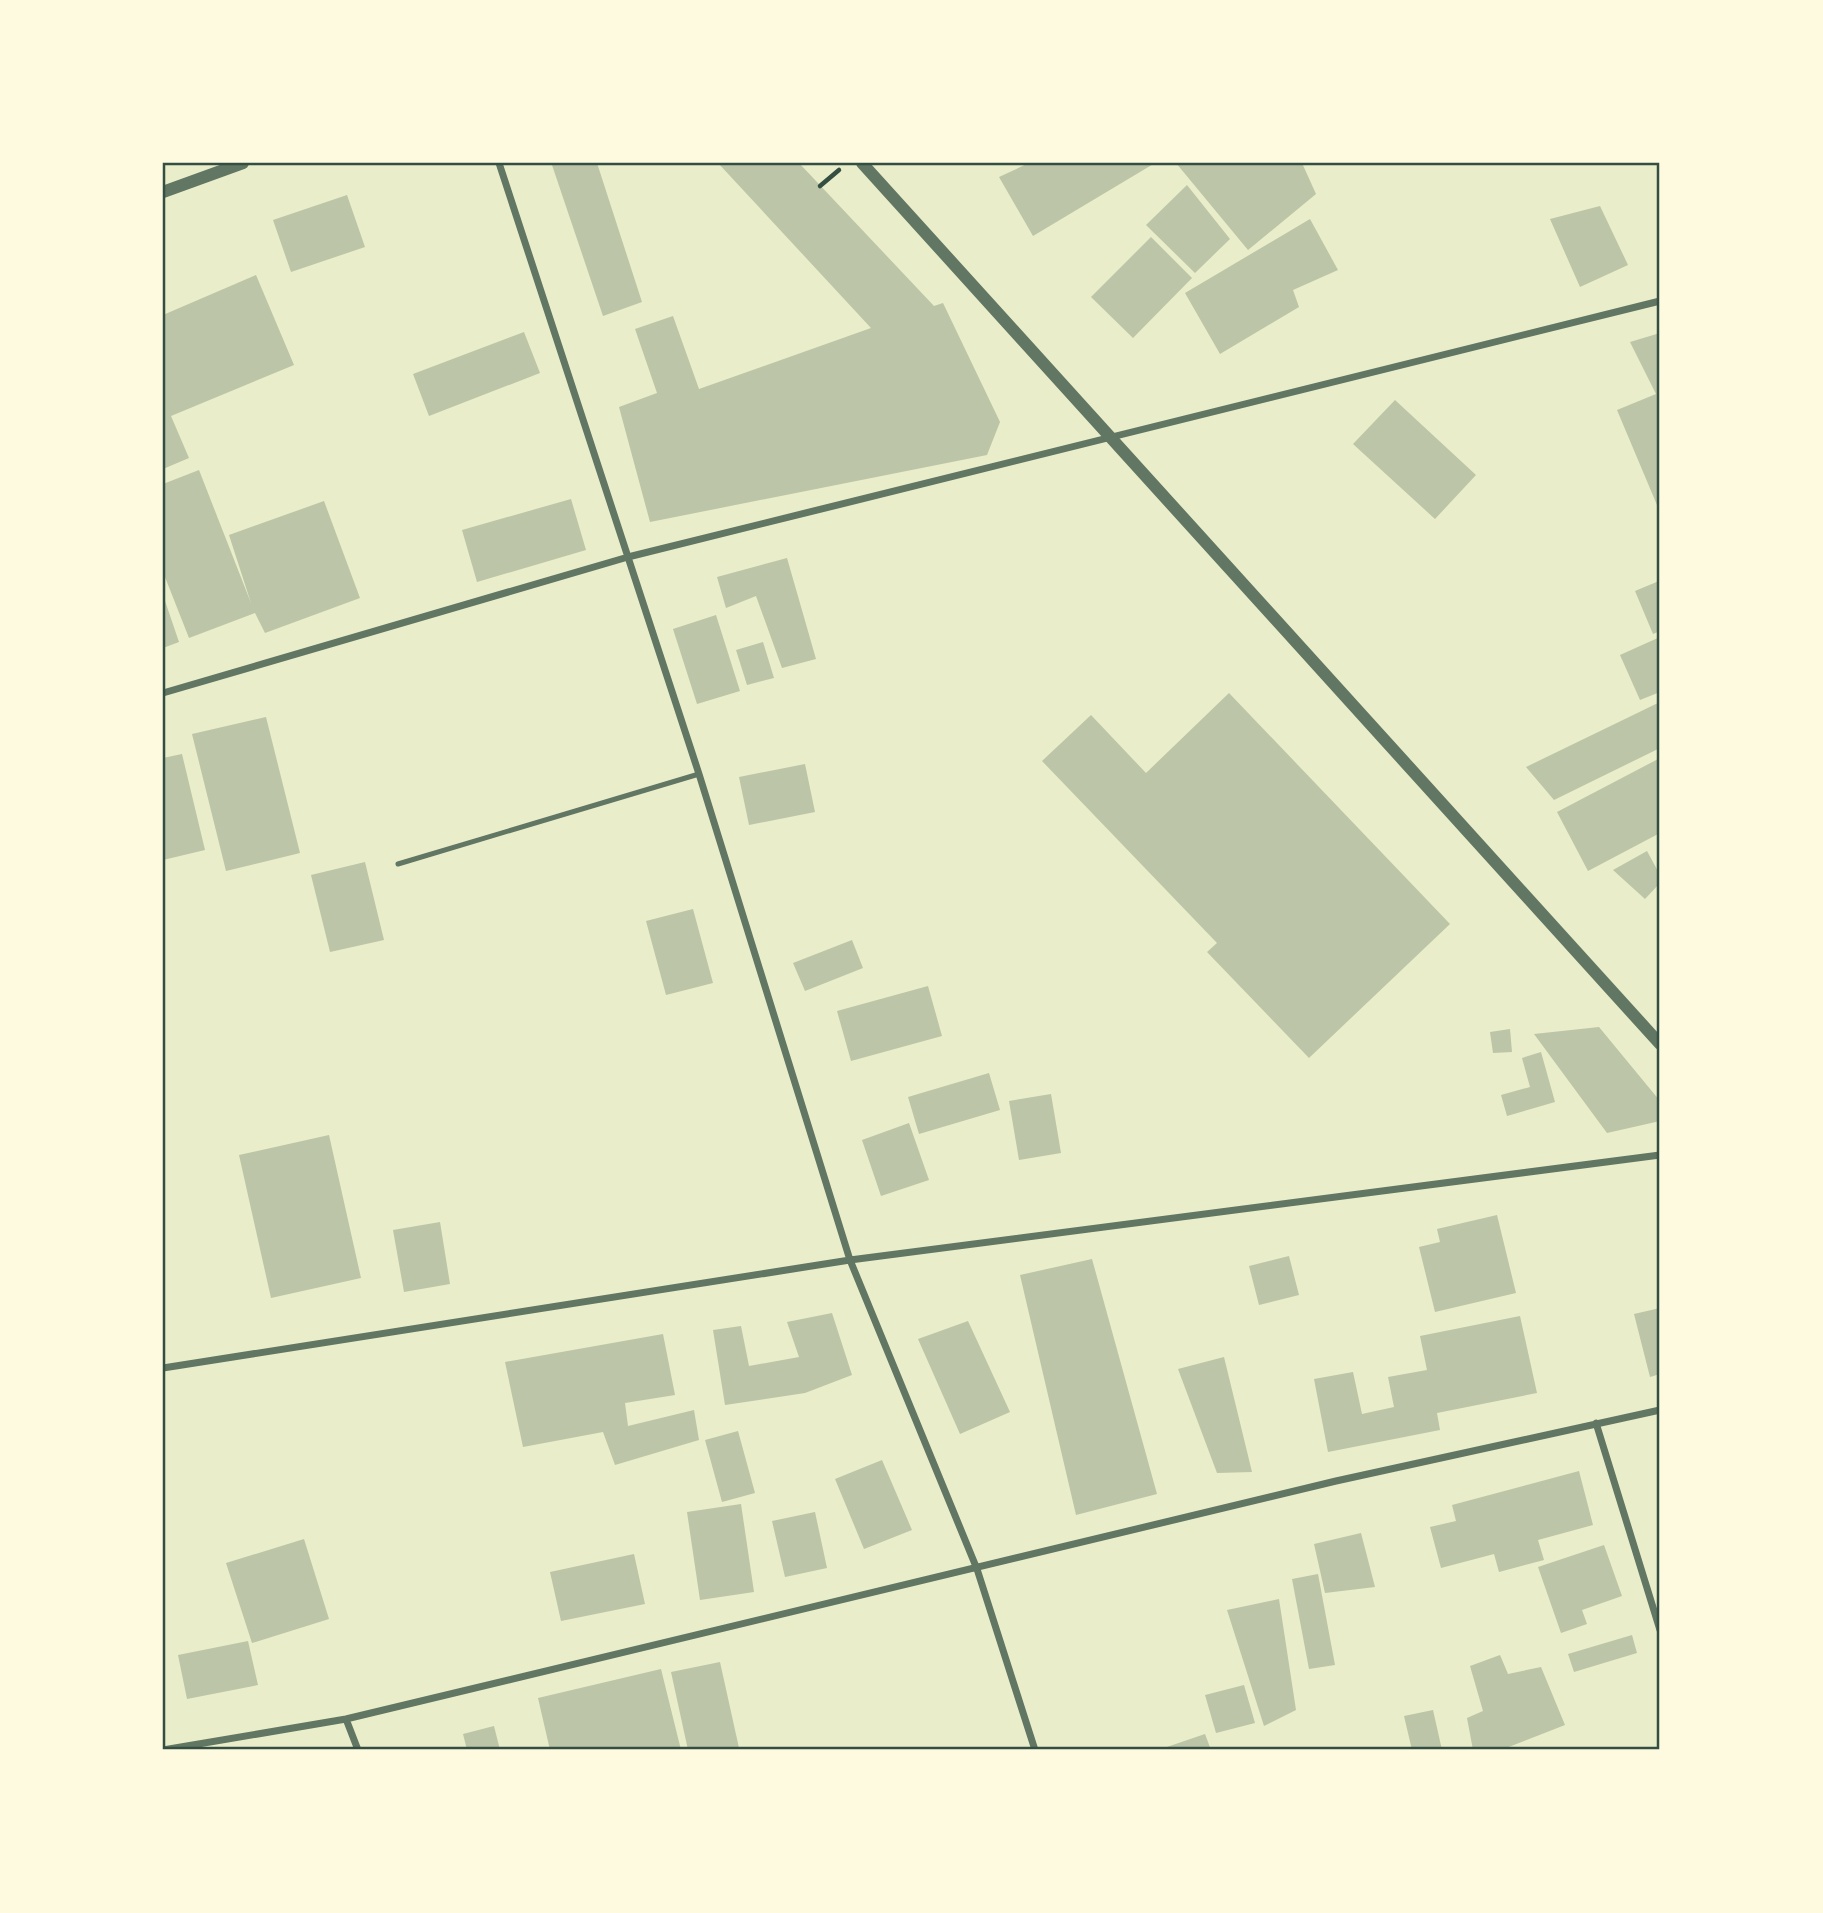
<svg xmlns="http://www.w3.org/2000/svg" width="1823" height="1913" viewBox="0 0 1823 1913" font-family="'Exo 2',sans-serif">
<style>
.building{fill:#bcc5a7}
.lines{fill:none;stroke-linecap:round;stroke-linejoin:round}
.path{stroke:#344e41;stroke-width:4.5}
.service{stroke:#617663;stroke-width:5}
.minor{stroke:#617663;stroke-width:7}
.tertiary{stroke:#617663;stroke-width:12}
.neatline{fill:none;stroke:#344e41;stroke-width:2.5}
</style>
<rect width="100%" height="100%" fill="#e9edc9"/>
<path class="building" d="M 560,163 L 597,163 L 642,302 L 603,316 L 552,165 Z
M 718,163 L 799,163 L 934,306 L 943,303 L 1000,422 L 987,455 L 650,522 L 619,407 L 657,393 L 635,329 L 673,316 L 699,389 L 871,328 Z
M 1029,163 L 1155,163 L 1033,236 L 999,177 Z
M 1176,163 L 1302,163 L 1316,194 L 1248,250 Z
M 1187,185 L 1230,239 L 1195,273 L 1146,225 Z
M 347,195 L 365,247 L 291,272 L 273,220 Z
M 1600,206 L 1628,265 L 1580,287 L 1550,219 Z
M 1310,219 L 1338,270 L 1293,290 L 1299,307 L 1220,354 L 1185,293 Z
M 1151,237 L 1192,278 L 1133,338 L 1091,297 Z
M 256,275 L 294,365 L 171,416 L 189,458 L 163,469 L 163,315 Z
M 524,332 L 540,373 L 429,416 L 413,374 Z
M 1660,333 L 1660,503 L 1657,505 L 1617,410 L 1656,394 L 1630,342 Z
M 1395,400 L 1476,475 L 1435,519 L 1353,444 Z
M 199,470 L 251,603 L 229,535 L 324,501 L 360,598 L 265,633 L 255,613 L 189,638 L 163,572 L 163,484 Z
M 571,499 L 586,550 L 477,582 L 462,530 Z
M 787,558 L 816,659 L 782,668 L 756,596 L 726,608 L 717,577 Z
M 1659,581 L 1660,631 L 1653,634 L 1635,591 Z
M 163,595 L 179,642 L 163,648 Z
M 716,615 L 740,691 L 697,704 L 673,629 Z
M 1660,637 L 1660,692 L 1640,700 L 1620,655 Z
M 763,642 L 774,678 L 747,685 L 736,650 Z
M 1229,693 L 1450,924 L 1309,1058 L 1207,952 L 1217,943 L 1042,761 L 1091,715 L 1146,773 Z
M 1660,702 L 1660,748 L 1554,800 L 1526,767 Z
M 266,717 L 300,853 L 226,871 L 192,734 Z
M 182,754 L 205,850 L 163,860 L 163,758 Z
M 1660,758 L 1660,833 L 1588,871 L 1557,812 Z
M 805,764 L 815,812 L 749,825 L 739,777 Z
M 1647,851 L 1660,875 L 1660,883 L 1645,899 L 1613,870 Z
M 365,862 L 384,940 L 330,952 L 311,875 Z
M 693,909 L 713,983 L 666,995 L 646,921 Z
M 852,940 L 863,968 L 805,991 L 793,963 Z
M 928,986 L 942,1036 L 851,1061 L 837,1011 Z
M 1599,1027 L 1660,1101 L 1660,1121 L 1607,1133 L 1534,1034 Z
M 1510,1029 L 1512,1052 L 1493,1053 L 1490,1032 Z
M 1541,1052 L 1555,1102 L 1507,1116 L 1501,1095 L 1530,1087 L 1522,1058 Z
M 989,1073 L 1000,1110 L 919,1134 L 908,1097 Z
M 1051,1094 L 1061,1153 L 1019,1160 L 1009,1101 Z
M 909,1123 L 929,1180 L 881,1196 L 862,1140 Z
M 329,1135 L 361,1278 L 271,1298 L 239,1155 Z
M 1497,1215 L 1516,1293 L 1435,1312 L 1419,1247 L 1440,1242 L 1437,1229 Z
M 440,1222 L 450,1284 L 404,1292 L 393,1230 Z
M 1289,1256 L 1299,1295 L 1259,1305 L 1249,1266 Z
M 1092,1259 L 1157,1494 L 1076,1515 L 1020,1275 Z
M 1660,1308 L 1660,1374 L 1650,1377 L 1634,1314 Z
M 832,1313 L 852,1375 L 805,1393 L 725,1405 L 713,1330 L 741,1326 L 749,1366 L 799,1357 L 787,1322 Z
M 1520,1316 L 1537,1393 L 1437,1413 L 1440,1430 L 1328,1452 L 1314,1379 L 1353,1372 L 1362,1414 L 1394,1407 L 1388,1377 L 1427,1370 L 1420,1336 Z
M 968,1321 L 1010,1412 L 960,1434 L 918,1339 Z
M 663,1334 L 675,1395 L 625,1403 L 628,1426 L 694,1410 L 699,1440 L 615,1465 L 603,1432 L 523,1447 L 505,1362 Z
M 1224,1357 L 1252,1472 L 1217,1473 L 1178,1369 Z
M 738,1431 L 755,1493 L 722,1502 L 705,1440 Z
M 882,1460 L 912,1530 L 864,1549 L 835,1479 Z
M 1579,1471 L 1593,1525 L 1538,1540 L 1544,1560 L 1499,1572 L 1494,1554 L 1441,1568 L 1430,1527 L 1456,1521 L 1452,1505 Z
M 741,1504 L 754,1592 L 700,1600 L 687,1512 Z
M 815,1512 L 827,1568 L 785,1577 L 772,1521 Z
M 1361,1533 L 1375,1587 L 1325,1593 L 1314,1544 Z
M 304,1539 L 329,1619 L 252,1643 L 226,1563 Z
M 1604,1545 L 1622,1596 L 1582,1610 L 1587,1624 L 1561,1633 L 1538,1567 Z
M 634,1554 L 645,1604 L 561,1621 L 550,1572 Z
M 1318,1574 L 1335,1665 L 1309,1669 L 1292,1579 Z
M 1279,1599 L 1296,1710 L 1264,1726 L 1227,1610 Z
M 1632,1635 L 1637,1653 L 1574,1672 L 1568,1654 Z
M 248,1641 L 258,1685 L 187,1699 L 178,1655 Z
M 1500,1655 L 1508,1674 L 1541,1667 L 1565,1725 L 1501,1750 L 1473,1750 L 1467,1718 L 1483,1711 L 1470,1666 Z
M 720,1662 L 739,1748 L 688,1750 L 671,1672 Z
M 661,1669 L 681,1750 L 550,1750 L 538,1698 Z
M 1244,1685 L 1255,1723 L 1216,1733 L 1205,1695 Z
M 1433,1710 L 1442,1750 L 1412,1750 L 1404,1716 Z
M 494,1726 L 500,1750 L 467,1750 L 463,1734 Z
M 1205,1734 L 1211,1750 L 1158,1750 Z"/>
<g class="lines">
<path class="path" d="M 820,186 L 839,170"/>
<path class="service" d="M 398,864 L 699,774"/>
<path class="minor" d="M 499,163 L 699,774 L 850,1260 L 977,1569 L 1035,1750
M 163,693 L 628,557 L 1660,301
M 163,1368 L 850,1260 L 1660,1155
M 1596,1423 L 1660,1630
M 346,1719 L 358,1750
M 163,1750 L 346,1719 L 1336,1481 L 1660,1410"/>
<path class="tertiary" d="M 862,163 L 1660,1044
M 163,192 L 243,163"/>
</g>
<rect width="1823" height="1913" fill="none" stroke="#fefae0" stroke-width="329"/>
<rect x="164" y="164" width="1494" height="1584" class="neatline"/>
</svg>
